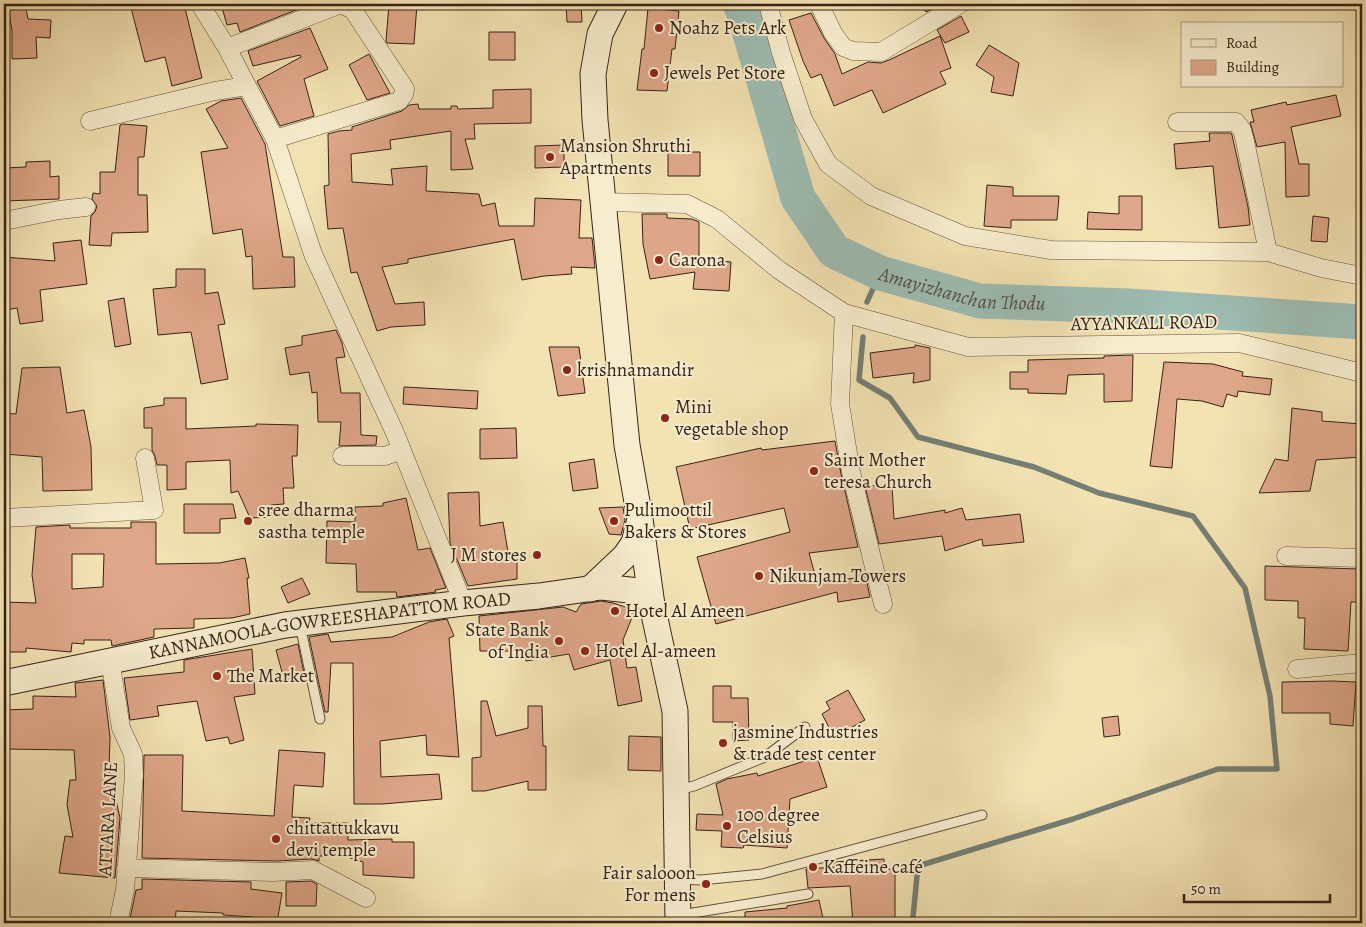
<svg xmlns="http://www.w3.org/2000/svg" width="1366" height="927" viewBox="0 0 1366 927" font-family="Alegreya,serif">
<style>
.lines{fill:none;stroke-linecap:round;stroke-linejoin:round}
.stream{stroke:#747f75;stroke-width:5.5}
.river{stroke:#9dbdb3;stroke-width:35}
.building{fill:#dfa789;stroke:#372217;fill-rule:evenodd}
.lane-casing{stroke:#66523e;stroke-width:11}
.street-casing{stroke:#66523e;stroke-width:19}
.secondary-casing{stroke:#372217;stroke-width:27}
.lane{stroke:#f7edce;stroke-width:9}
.street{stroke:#f7edce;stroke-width:18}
.secondary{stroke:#f7edce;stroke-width:25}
.poi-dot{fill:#8f2418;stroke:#f7edce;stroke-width:2}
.labels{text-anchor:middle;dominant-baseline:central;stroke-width:4;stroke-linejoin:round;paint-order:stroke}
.poi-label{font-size:19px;fill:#372217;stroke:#f7edce;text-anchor:start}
.street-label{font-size:19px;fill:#372217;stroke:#f7edce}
.water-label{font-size:20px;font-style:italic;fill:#565046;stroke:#f7edce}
</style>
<rect width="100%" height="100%" fill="#f3e3b3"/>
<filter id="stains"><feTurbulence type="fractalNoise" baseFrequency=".004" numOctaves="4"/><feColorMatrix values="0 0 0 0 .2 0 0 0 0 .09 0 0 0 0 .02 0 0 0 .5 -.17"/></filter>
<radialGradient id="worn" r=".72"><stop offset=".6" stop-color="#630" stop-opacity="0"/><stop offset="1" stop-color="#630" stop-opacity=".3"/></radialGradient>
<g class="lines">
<path class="stream" d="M 867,302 L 880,273
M 863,337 L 859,380 L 890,398 L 918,437 L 1034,467 L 1099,493 L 1193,516 L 1245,588 L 1270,696 L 1277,769 L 1218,769 L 1073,819 L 918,866 L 913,917 L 914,923"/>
<path class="river" id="s1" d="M 740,4 L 745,16 L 798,198 L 834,251 L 880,273 L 980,301 L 1129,306 L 1362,322"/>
</g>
<path class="building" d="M 7,4 L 25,4 L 28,19 L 51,20 L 50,38 L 36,37 L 37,58 L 12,59 L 12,30 Z
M 130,4 L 184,4 L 202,78 L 172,86 L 165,57 L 145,62 Z
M 221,4 L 299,4 L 301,8 L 240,32 L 237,23 L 227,25 Z
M 389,4 L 417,4 L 414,44 L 387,43 L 386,41 Z
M 566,4 L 581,4 L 582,22 L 567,22 Z
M 921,4 L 940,4 L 926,12 Z
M 648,8 L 679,11 L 675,49 L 672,49 L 667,91 L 637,90 L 642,49 L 644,49 Z
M 811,13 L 824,38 L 835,54 L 842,74 L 868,62 L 881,63 L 889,60 L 940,36 L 951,68 L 940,72 L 946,84 L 883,113 L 872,90 L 834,106 L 821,74 L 811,78 L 803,61 L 789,20 Z
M 961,16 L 969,32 L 945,43 L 937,30 Z
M 310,28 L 328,69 L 304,79 L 314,116 L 280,126 L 257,81 L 301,57 L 300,55 L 253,66 L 248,51 Z
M 489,32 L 515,32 L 515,60 L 489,60 Z
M 989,45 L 1019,63 L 1013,96 L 991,92 L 994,77 L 976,65 Z
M 369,54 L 390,93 L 367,100 L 349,65 Z
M 531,89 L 531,123 L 474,124 L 475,139 L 465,139 L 473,169 L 451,170 L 451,131 L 390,140 L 391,149 L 351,154 L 352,182 L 393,185 L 391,169 L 427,166 L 426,191 L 479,194 L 482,206 L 495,203 L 499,226 L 534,226 L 535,198 L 581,200 L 579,238 L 592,238 L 595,268 L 571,267 L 572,274 L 544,276 L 522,280 L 514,239 L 408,259 L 408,263 L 382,267 L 395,304 L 424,302 L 425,325 L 391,327 L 377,331 L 357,272 L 351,273 L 343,228 L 328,229 L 324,186 L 329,185 L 328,134 L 339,131 L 352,130 L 352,127 L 402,111 L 409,105 L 418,104 L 419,109 L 451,109 L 451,106 L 457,106 L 458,109 L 493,108 L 493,90 Z
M 1336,95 L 1341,116 L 1291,127 L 1299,164 L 1309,164 L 1309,196 L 1286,197 L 1285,142 L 1257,147 L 1250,122 L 1254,122 L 1251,110 L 1286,102 L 1287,105 Z
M 241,98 L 265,144 L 283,257 L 294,257 L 295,287 L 253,289 L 252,256 L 246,257 L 242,229 L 213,234 L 201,152 L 228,148 L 206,109 L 221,101 Z
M 123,124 L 147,126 L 144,157 L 138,157 L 138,195 L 147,195 L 148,232 L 112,233 L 111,246 L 89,245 L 91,216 L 95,212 L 97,206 L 92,199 L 93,193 L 100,194 L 100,172 L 115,172 L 120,125 Z
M 1209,133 L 1231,133 L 1232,135 L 1248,207 L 1250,225 L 1219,228 L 1213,166 L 1176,169 L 1174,144 L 1210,141 Z
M 564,145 L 564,167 L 535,168 L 535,146 Z
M 668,152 L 700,152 L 700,176 L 668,176 Z
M 50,161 L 50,177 L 59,176 L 59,199 L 4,201 L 4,168 L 26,167 L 26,162 Z
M 987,185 L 1013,187 L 1013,196 L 1059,196 L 1057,220 L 1011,220 L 1011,228 L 984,226 Z
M 1119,196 L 1142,196 L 1142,230 L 1087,229 L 1088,212 L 1119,214 Z
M 642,214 L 667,214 L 667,218 L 692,219 L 699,222 L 699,256 L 706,257 L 705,260 L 731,262 L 729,291 L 693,289 L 695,272 L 650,279 L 643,244 Z
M 1313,216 L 1329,218 L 1327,242 L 1311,241 Z
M 81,240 L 87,284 L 40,290 L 43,321 L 20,324 L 17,308 L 6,310 L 4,294 L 4,257 L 55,261 L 53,243 Z
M 176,269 L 205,269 L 205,294 L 218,292 L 225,324 L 218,325 L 228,379 L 201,384 L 191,332 L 158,335 L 153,289 L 176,287 Z
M 124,298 L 131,344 L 115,347 L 108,301 Z
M 336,330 L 342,343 L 345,357 L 336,358 L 341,393 L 360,393 L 361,435 L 377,436 L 376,445 L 339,446 L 341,422 L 318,422 L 317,392 L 312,393 L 309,372 L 290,375 L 285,348 L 302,345 L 302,336 Z
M 915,345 L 930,348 L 930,380 L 913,383 L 914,373 L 873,378 L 870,353 L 915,347 Z
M 549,347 L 579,347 L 585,393 L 558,396 Z
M 1133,355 L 1132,401 L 1104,402 L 1104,374 L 1068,375 L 1066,394 L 1028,393 L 1028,389 L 1010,389 L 1010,372 L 1028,372 L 1028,360 L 1104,358 L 1104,356 Z
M 1164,362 L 1213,364 L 1243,372 L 1242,376 L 1272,379 L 1270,395 L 1238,391 L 1237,397 L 1227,394 L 1223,407 L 1202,401 L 1177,399 L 1172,468 L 1150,466 Z
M 60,367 L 67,413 L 84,410 L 91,447 L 92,490 L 43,491 L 42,457 L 4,454 L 4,413 L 16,414 L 22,368 Z
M 404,387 L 478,391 L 477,409 L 403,404 Z
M 164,398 L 186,398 L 186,429 L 256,426 L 256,424 L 298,425 L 297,456 L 292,456 L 294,488 L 283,488 L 284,504 L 271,505 L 272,517 L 250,518 L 238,491 L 231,493 L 230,460 L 186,462 L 186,489 L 167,490 L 167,465 L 157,465 L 155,456 L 152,450 L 152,428 L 144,428 L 144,408 L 164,405 Z
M 1292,408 L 1322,412 L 1322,421 L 1362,424 L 1362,457 L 1316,460 L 1310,491 L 1259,493 L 1275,459 L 1288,461 Z
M 516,428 L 517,458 L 480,459 L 480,429 Z
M 835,441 L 841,474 L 858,547 L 809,553 L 817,582 L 857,578 L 857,575 L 865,573 L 870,597 L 838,602 L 837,592 L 716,624 L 697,557 L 790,532 L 784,508 L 690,529 L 676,467 L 761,448 L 762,450 Z
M 594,459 L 598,488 L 573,491 L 569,463 Z
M 892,485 L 894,519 L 945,510 L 945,513 L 962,508 L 966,520 L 1020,514 L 1024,542 L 983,546 L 982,539 L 945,551 L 942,536 L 879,544 L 865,486 Z
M 479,492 L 480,526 L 503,522 L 509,558 L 517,558 L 517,579 L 468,586 L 450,543 L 448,493 Z
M 406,498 L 418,550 L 430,548 L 446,588 L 435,590 L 436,592 L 397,597 L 396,592 L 357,592 L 356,564 L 326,563 L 327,521 L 355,522 L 355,507 L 383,506 L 383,503 Z
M 184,504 L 233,504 L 236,518 L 220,519 L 220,533 L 184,533 Z
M 623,507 L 625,520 L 621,535 L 609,534 L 599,508 Z
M 131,522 L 156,522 L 156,564 L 219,563 L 245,558 L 249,578 L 247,578 L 250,614 L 232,618 L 194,619 L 194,628 L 154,629 L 154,637 L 112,646 L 111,640 L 84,640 L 84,644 L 72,643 L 71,652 L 26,648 L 26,652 L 4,652 L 4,602 L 36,603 L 32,575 L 36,527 L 70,525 L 70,528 L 131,528 ZM 72,554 L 104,554 L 103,587 L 72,589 Z
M 1265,566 L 1359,569 L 1358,602 L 1351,602 L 1348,651 L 1304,649 L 1305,618 L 1298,618 L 1298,601 L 1265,600 Z
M 302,578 L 310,594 L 288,603 L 281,587 Z
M 601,601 L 613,603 L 635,610 L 623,640 L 627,668 L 636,667 L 642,701 L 618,706 L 610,660 L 574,670 L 569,654 L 526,661 L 525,651 L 480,651 L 479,616 L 563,607 L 576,612 L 581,604 Z
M 447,619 L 454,636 L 449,638 L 459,757 L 427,755 L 426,735 L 380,741 L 381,777 L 439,774 L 442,799 L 382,804 L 354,804 L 353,663 L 331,663 L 328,712 L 325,712 L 309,637 L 328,634 L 331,642 L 392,637 L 429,622 Z
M 298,644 L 305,678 L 285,683 L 276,650 Z
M 252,649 L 255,694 L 234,697 L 244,740 L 230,744 L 228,737 L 206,741 L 197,701 L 157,706 L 159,716 L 130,720 L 124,678 L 184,672 L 184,660 Z
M 103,680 L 110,737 L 109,770 L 120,818 L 115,878 L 59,873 L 65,836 L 73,837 L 67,805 L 70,780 L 76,780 L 74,750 L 4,749 L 4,710 L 33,709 L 33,696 L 76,697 L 75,683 Z
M 1332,681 L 1356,682 L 1353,726 L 1330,724 L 1330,713 L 1282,713 L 1282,682 Z
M 713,686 L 731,686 L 731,698 L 748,698 L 749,740 L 733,741 L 733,722 L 713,722 Z
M 848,690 L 865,720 L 834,737 L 822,714 L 830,709 L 826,702 Z
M 481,701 L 487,701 L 496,736 L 528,728 L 528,706 L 542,706 L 543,746 L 546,746 L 546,790 L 528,790 L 528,781 L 485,791 L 472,791 L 472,758 L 481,757 Z
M 1118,716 L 1120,735 L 1104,737 L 1102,718 Z
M 629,736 L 661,737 L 661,771 L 628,770 Z
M 279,750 L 325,753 L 323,787 L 294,785 L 292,817 L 310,818 L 309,823 L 348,823 L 348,840 L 392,839 L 392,842 L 414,842 L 414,878 L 363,875 L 363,862 L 344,856 L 319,856 L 319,861 L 312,859 L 276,861 L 142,858 L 144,755 L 183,755 L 182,811 L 274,816 Z
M 817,757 L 827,787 L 790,799 L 787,848 L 744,845 L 743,848 L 721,847 L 722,831 L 696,830 L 697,814 L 723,815 L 716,784 L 727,779 L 757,773 L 758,776 Z
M 884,859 L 884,869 L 895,869 L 895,920 L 872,920 L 872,923 L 853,923 L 850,886 L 808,888 L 806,869 L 835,867 L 835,862 Z
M 142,879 L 251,882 L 251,889 L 282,893 L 277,923 L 252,923 L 253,917 L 223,915 L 223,913 L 176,911 L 175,923 L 129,923 L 136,890 L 142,889 Z
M 311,881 L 317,884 L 316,906 L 286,906 L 286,882 Z
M 819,900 L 824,923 L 745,923 L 745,912 L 787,908 L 787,906 Z"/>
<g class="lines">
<g class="lane-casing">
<path id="lane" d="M 300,625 L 320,719
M 677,790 L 694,786 L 765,757 L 805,727
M 678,879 L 701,880 L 762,874 L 982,815
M 681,915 L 808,894"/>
</g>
<g class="street-casing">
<path id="street" d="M 200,4 L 227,48 L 275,139 L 313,254 L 395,433 L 463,603
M 768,4 L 781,53 L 803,119 L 828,164 L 871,196 L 965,236 L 1051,250 L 1268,252 L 1321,268 L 1362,276
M 819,4 L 833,33 L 843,47 L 853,51 L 881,52 L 960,4
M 227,48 L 341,4 L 353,10 L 405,89 L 404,94 L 399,101 L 275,139
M 90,121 L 215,91 L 247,86
M 1177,122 L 1236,122 L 1242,130 L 1245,141 L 1268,252
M 603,202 L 687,204 L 717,219 L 779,270 L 844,313 L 968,347 L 1239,343 L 1362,373
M 4,221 L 59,210 L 86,207
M 844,313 L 840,404 L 851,472 L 883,604
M 342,456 L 385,456 L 402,450
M 4,518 L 154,510 L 145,458
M 1286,556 L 1362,558
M 110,660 L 121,728 L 133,754 L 134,775 L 125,890 L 118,923
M 1297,669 L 1362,663
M 126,868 L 274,872 L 313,870 L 366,898"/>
</g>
<g class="secondary-casing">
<g id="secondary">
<path d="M 615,4 L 600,34 L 593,74 L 595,120 L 627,445 L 640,519 L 652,605 L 675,711 L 678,923"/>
<path d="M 590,589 L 625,556 L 634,543 L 639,523"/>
<path id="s2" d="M 4,683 L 285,625 L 463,603 L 539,596 L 601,587 L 639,591 L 645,594 L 652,605"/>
</g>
</g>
<use href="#lane" class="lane"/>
<use href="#street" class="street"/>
<use href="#secondary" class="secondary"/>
</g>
<g class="poi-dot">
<circle cx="659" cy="28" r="5"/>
<circle cx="654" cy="73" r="5"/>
<circle cx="550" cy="157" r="5"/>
<circle cx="659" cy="260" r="5"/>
<circle cx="567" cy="370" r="5"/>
<circle cx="665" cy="418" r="5"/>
<circle cx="814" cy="471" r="5"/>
<circle cx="248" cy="521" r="5"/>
<circle cx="614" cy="521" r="5"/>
<circle cx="537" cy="555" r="5"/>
<circle cx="759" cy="576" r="5"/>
<circle cx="615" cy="611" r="5"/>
<circle cx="559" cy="641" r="5"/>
<circle cx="585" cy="651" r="5"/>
<circle cx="217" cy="676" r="5"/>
<circle cx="723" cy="743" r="5"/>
<circle cx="727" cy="826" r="5"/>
<circle cx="276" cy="839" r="5"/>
<circle cx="813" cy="867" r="5"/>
<circle cx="706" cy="884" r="5"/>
</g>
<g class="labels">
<g class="poi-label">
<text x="669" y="28">Noahz Pets Ark</text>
<text x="664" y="73">Jewels Pet Store</text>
<text x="560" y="146">Mansion Shruthi<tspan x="560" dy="22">Apartments</tspan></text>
<text x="669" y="260">Carona</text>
<text x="577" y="370">krishnamandir</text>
<text x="675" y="407">Mini<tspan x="675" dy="22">vegetable shop</tspan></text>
<text x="824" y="460">Saint Mother<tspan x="824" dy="22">teresa Church</tspan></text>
<text x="258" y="510">sree dharma<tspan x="258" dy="22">sastha temple</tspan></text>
<text x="624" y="510">Pulimoottil<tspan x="624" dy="22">Bakers &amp; Stores</tspan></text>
<text x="527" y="555" text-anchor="end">J M stores</text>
<text x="769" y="576">Nikunjam Towers</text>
<text x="625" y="611">Hotel Al Ameen</text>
<text x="549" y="630" text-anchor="end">State Bank<tspan x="549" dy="22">of India</tspan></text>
<text x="595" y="651">Hotel Al-ameen</text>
<text x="227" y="676">The Market</text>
<text x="733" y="732">jasmine Industries<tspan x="733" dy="22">&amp; trade test center</tspan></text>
<text x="737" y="815">100 degree<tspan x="737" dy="22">Celsius</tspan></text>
<text x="286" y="828">chittattukkavu<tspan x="286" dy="22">devi temple</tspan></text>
<text x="823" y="867">Kaffeine café</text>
<text x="696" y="873" text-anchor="end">Fair salooon<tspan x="696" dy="22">For mens</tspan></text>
</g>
<g class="street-label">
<text transform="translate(1144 323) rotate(-1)">AYYANKALI ROAD</text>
<text stroke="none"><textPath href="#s2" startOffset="331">KANNAMOOLA-GOWREESHAPATTOM ROAD</textPath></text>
<text transform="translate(108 819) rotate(-87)">ATTARA LANE</text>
</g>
<g class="water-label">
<text stroke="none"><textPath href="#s1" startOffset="402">Amayizhanchan Thodu</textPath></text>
</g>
</g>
<rect width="1366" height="927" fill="none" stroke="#f3e3b3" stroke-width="20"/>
<rect x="5" y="5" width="1356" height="917" fill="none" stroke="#372217" stroke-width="2.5"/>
<rect x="10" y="10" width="1346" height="907" fill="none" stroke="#372217"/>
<rect x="1181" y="22" width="162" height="65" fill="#f7edce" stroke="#aa9c85"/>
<rect x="1191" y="39" width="25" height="8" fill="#f7edce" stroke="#aa9c85"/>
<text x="1226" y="48" font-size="15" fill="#372217">Road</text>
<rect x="1191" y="60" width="25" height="15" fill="#dfa789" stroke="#aa9c85"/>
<text x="1226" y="72" font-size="15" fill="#372217">Building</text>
<path d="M1184 894v8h146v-8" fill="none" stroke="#372217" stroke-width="2.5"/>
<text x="1191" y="894" font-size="15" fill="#372217" stroke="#f7edce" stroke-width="4" paint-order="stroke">50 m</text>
<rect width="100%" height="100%" filter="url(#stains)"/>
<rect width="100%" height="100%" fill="url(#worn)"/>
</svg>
